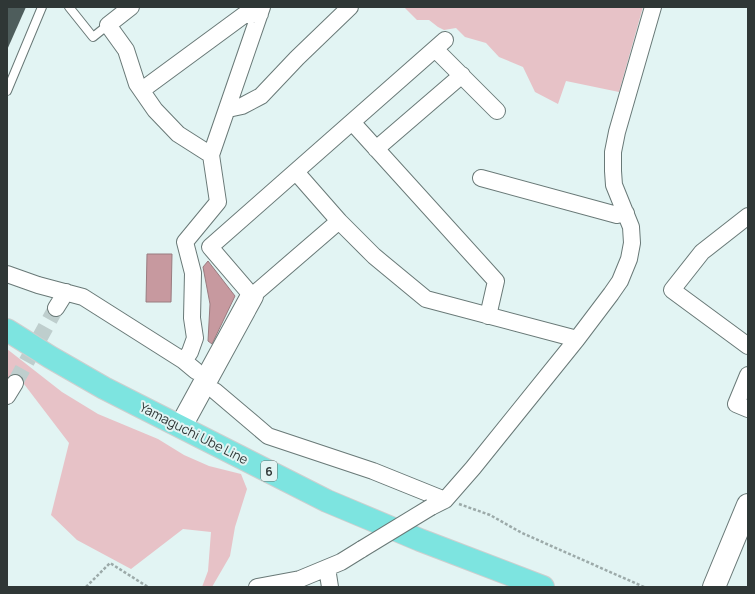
<svg xmlns="http://www.w3.org/2000/svg" width="755" height="594" viewBox="0 0 755 594" font-family="Manrope,sans-serif">
<style>
.green{fill:#e7c2c7}
.water{fill:#c7999f;stroke:#997c80}
.building{fill:#4e5d5c}
.lines{fill:none;stroke-linecap:round;stroke-linejoin:round}
.street-tunnel{stroke:#bececd;stroke-width:16;stroke-dasharray:16 8;stroke-linecap:butt}
.lane-casing{stroke:#697977;stroke-width:10}
.street-casing{stroke:#697977;stroke-width:18}
.secondary-casing{stroke:#697977;stroke-width:24}
.primary-casing{stroke:#cdcfcf;stroke-width:24}
.path{stroke:#9caaa9;stroke-width:2.5;stroke-dasharray:3 2;stroke-linecap:butt}
.lane{stroke:#fff;stroke-width:8}
.street{stroke:#fff;stroke-width:16}
.secondary{stroke:#fff;stroke-width:22}
.primary{stroke:#7de4e0;stroke-width:22}
.street-bridge-casing{stroke:#697977;stroke-width:18;stroke-linecap:butt}
.street-bridge{stroke:#fff;stroke-width:16}
.labels{text-anchor:middle;dominant-baseline:central;stroke-width:4;stroke-linejoin:round;paint-order:stroke}
.shield{fill:#e2f4f3;stroke:#65706f;stroke-width:1}
.shield-label{font-size:12px;font-weight:bold;fill:#2f3736}
.street-label{font-size:13px;fill:#2f3736;stroke:#e2f4f3}
</style>
<rect width="100%" height="100%" fill="#e2f4f3"/>
<path class="green" d="M 404,7 L 643,7 L 619,92 L 566,81 L 558,104 L 535,92 L 523,67 L 499,57 L 486,43 L 465,37 L 456,28 L 444,30 L 438,27 L 429,20 L 417,20 Z
M 7,349 L 62,392 L 98,414 L 158,439 L 184,455 L 209,466 L 241,474 L 247,489 L 235,527 L 230,556 L 212,587 L 202,587 L 208,571 L 211,532 L 183,529 L 131,569 L 77,540 L 51,515 L 69,443 L 24,384 L 7,378 Z"/>
<path class="water" d="M 147,254 L 172,254 L 171,302 L 146,302 Z
M 208,261 L 235,296 L 212,344 L 208,341 L 210,304 L 203,267 Z"/>
<path class="building" d="M 7,7 L 26,7 L 7,50 Z"/>
<g class="lines">
<path class="street-tunnel" d="M 15,383 L 56,308"/>
<g class="lane-casing">
<path id="lane" d="M 69,7 L 93,37 L 108,25
M 7,91 L 42,7"/>
</g>
<g class="street-casing">
<path id="street" d="M 131,7 L 108,25 L 126,50 L 137,84 L 155,110 L 178,134 L 211,155 L 262,7
M 435,49 L 497,111
M 142,90 L 244,15 L 260,14
M 228,109 L 242,106 L 261,96 L 297,58 L 350,7
M 352,122 L 496,281 L 488,316
M 376,149 L 462,75
M 296,172 L 339,221 L 374,256 L 426,299 L 577,339
M 481,178 L 617,215 L 626,213
M 748,216 L 702,252 L 672,290 L 748,346
M 339,221 L 252,296 L 210,247 L 445,40
M 7,274 L 38,285 L 83,297 L 184,361 L 196,371
M 56,308 L 66,292
M 184,361 L 190,352 L 195,338 L 192,318 L 193,273 L 185,242 L 218,202 L 211,155
M 748,375 L 736,404 L 748,409
M 215,391 L 268,436 L 373,471 L 445,500
M 7,396 L 15,383
M 431,507 L 445,500 L 473,468 L 577,339 L 611,294 L 620,281 L 629,259 L 632,243 L 631,227 L 614,185 L 613,171 L 613,152 L 617,132 L 653,7
M 327,568 L 330,587
M 257,587 L 300,579 L 341,562 L 362,549"/>
</g>
<g class="secondary-casing">
<path id="secondary" d="M 181,426 L 252,296
M 714,587 L 748,505"/>
</g>
<g class="primary-casing">
<path id="primary" d="M 7,330 L 50,357 L 104,388 L 327,501 L 420,540 L 543,587"/>
</g>
<path class="path" d="M 459,504 L 490,515 L 522,533 L 644,587
M 86,587 L 110,563 L 148,587"/>
<use href="#lane" class="lane"/>
<use href="#street" class="street"/>
<use href="#secondary" class="secondary"/>
<use href="#primary" class="primary"/>
<g class="street-bridge-casing">
<path id="street-bridge" d="M 362,549 L 431,507"/>
</g>
<use href="#street-bridge" class="street-bridge"/>
</g>
<g class="labels">
<rect class="shield" x="261" y="461" width="16" height="20" rx="3"/>
<g class="shield-label">
<text x="269" y="471">6</text>
</g>
<g class="street-label">
<text transform="translate(194 433) rotate(27)">Yamaguchi Ube Line</text>
</g>
</g>
<rect width="755" height="594" fill="none" stroke="#2f3736" stroke-width="16"/>
</svg>
